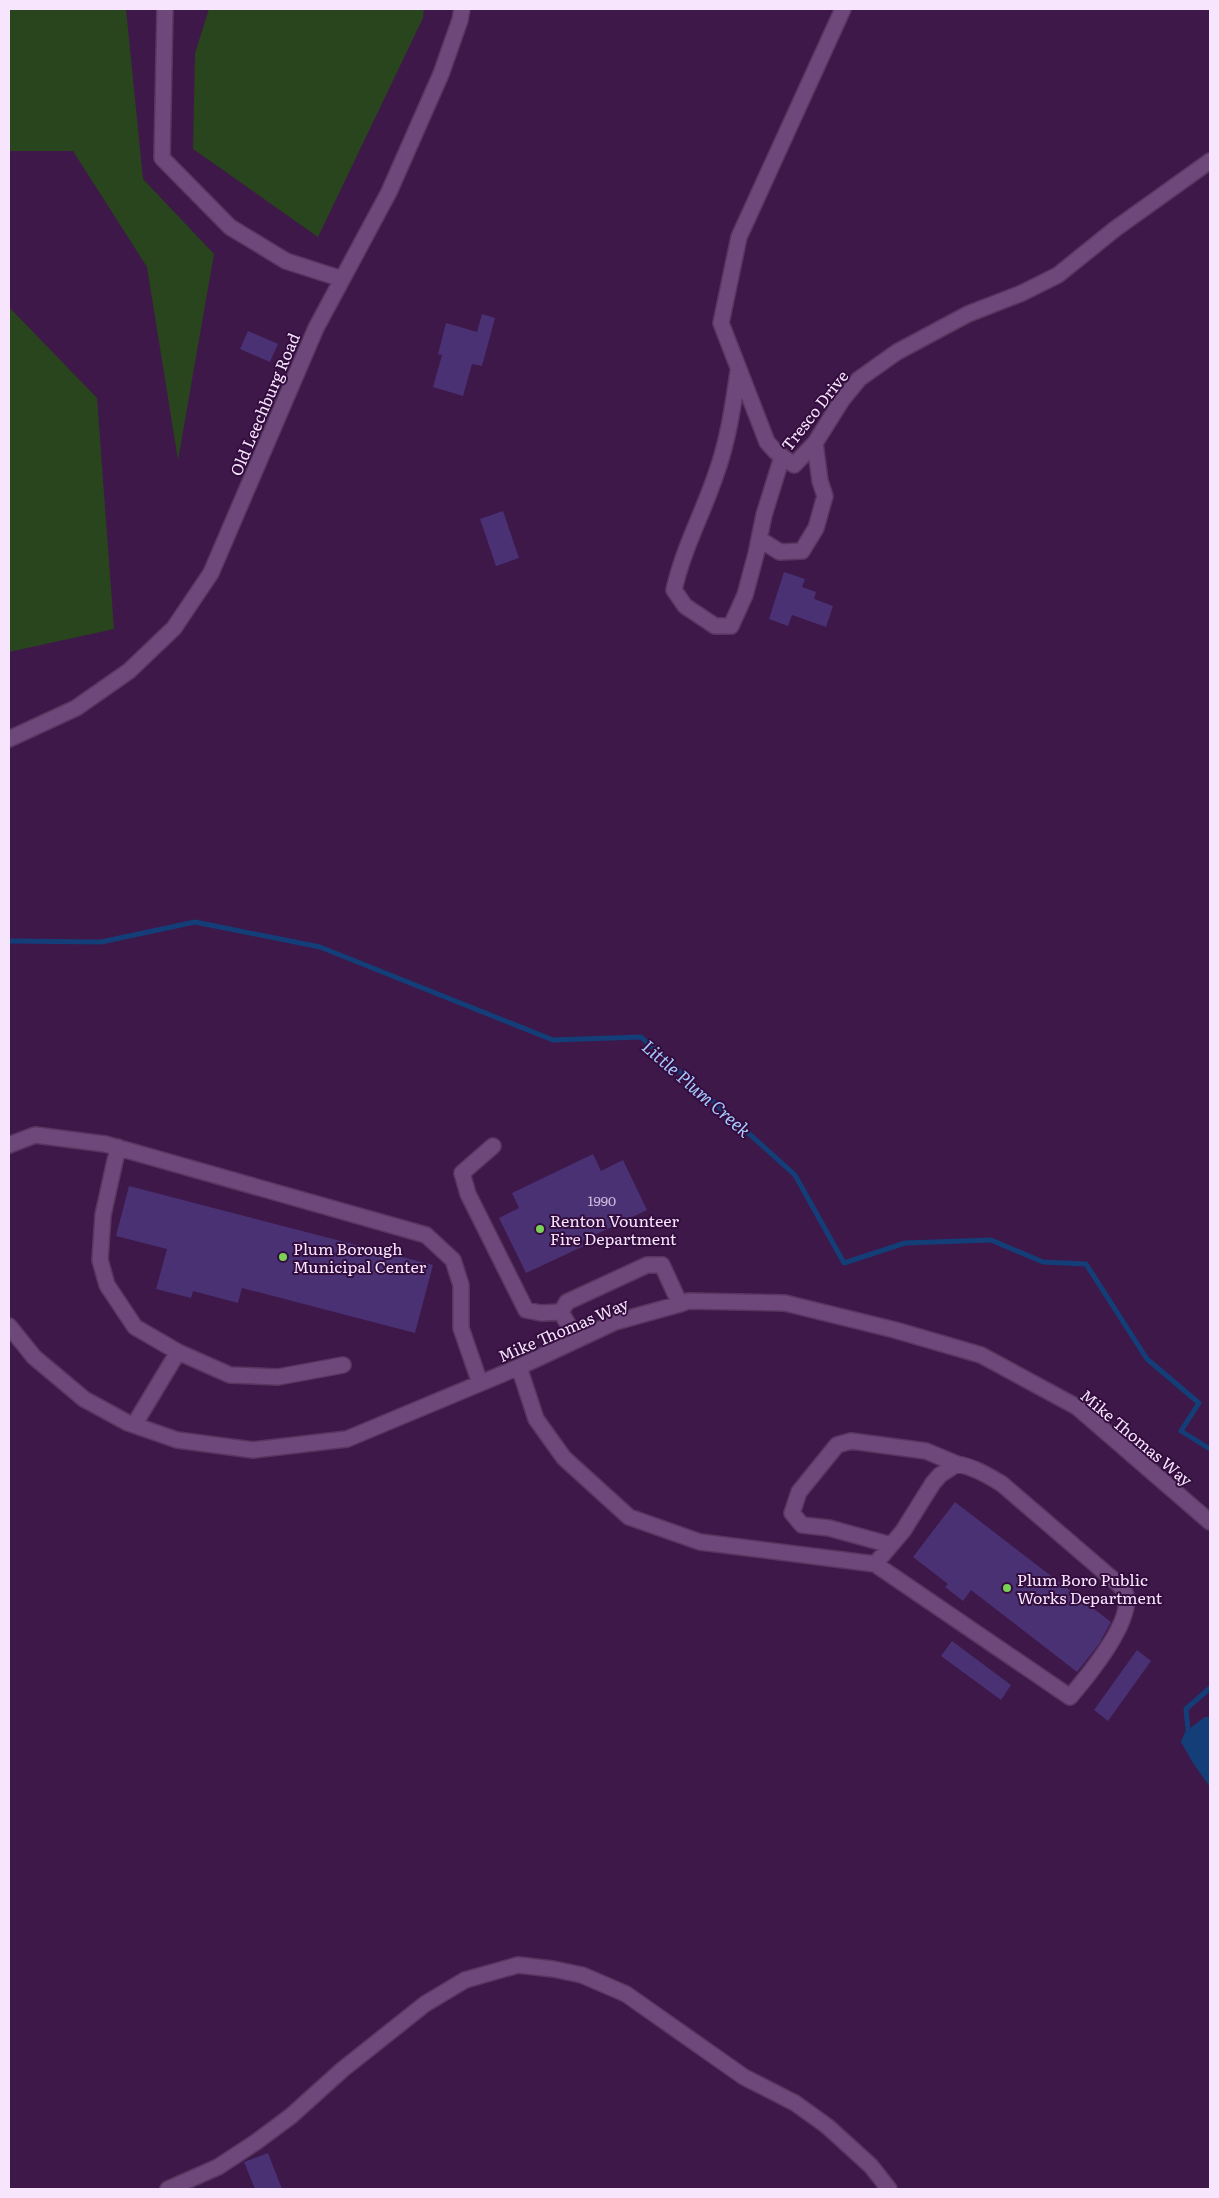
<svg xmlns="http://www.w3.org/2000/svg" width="1219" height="2198" viewBox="0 0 1219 2198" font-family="Literata,serif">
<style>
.green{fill:#29451d}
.water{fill:#133e78}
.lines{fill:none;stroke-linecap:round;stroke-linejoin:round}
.stream{stroke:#133e78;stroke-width:5}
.building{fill:#493173}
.minor-casing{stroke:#573760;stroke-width:18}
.minor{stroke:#6e477b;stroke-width:15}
.poi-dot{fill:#7bd156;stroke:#330d3e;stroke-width:2}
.labels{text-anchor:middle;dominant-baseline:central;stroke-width:4;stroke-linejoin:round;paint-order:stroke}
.number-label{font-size:14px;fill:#ccb8da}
.street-label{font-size:16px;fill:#f7e5fd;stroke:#330d3e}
.poi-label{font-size:16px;fill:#f7e5fd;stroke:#330d3e;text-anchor:start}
.water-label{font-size:18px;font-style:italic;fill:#a6caff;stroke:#330d3e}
</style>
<rect width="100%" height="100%" fill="#3e1849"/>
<path class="green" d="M 9,9 L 126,9 L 143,179 L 214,254 L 178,460 L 147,267 L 73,151 L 9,151 Z
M 209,9 L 424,9 L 423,18 L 318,237 L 193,149 L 195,53 Z
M 9,307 L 97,398 L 114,629 L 9,652 Z"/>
<path class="water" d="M 1205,1717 L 1210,1717 L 1210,1787 L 1193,1763 L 1181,1742 L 1185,1732 Z"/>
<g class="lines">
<path class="stream" d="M 9,941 L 101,942 L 195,922 L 320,947 L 553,1040 L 641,1037 L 795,1175 L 844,1263 L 905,1243 L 991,1240 L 1043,1262 L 1086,1264 L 1147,1359 L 1199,1403 L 1181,1431 L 1210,1449
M 1188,1730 L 1186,1709 L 1210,1688"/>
</g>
<path class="building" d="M 482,314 L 495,318 L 482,366 L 472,364 L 463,396 L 433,387 L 442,355 L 438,354 L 446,323 L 477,332 Z
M 248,331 L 278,344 L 270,362 L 240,349 Z
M 503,511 L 519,558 L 496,566 L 480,519 Z
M 784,572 L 805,579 L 802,587 L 816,592 L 814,599 L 833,606 L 826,627 L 792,615 L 788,626 L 769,619 Z
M 593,1154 L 601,1171 L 623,1160 L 647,1210 L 582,1241 L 584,1246 L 526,1273 L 499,1218 L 519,1208 L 512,1193 Z
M 129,1186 L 433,1265 L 415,1333 L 242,1288 L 238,1303 L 193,1291 L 191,1298 L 156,1289 L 167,1249 L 116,1236 Z
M 955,1502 L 1111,1622 L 1099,1644 L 1077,1672 L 971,1590 L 963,1601 L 945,1587 L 948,1584 L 913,1557 Z
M 952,1641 L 1011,1685 L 1001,1700 L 941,1656 Z
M 1137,1650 L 1151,1661 L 1108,1721 L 1094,1710 Z
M 268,2153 L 282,2189 L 255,2189 L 244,2162 Z"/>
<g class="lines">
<g class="minor-casing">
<path id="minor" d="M 165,9 L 162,158 L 230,227 L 286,261 L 342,279
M 843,9 L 739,237 L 721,323 L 767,442 L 776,452 L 794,465 L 815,443 L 842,400 L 859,379 L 897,352 L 968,314 L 1022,293 L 1058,275 L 1115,229 L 1210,161
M 738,372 C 733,406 728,441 716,474 C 703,513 683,549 674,590 L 685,606 L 715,626 L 731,626 L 745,595 L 756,554 L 764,515 L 782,457
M 759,539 L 780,552 L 802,551 L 816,528 L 825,496 L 820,481 L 815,443
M 9,739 L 76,708 L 129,671 L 174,628 L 211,573 L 316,328 L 389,192 L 441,74 L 460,20 L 462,9
M 9,1145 L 35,1135 L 105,1144 L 426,1235 L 453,1260 L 461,1285 L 461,1328 L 480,1383
M 493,1146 L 462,1173 L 468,1194 L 526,1310 L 541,1313 L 561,1312
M 118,1147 L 103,1215 L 100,1260 L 107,1285 L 135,1327 L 178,1352 L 230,1375 L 278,1377 L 343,1365
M 9,1326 L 34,1357 L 84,1399 L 128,1423 L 177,1440 L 253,1450 L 347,1439 L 519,1367 L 615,1322 L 680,1304 L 688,1301 L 785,1303 L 895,1330 L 981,1355 L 1077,1407 L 1210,1522
M 577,1340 L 561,1312 L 567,1302 L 647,1265 L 662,1265 L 680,1304
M 519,1367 L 536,1419 L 564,1458 L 629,1517 L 700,1542 L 875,1564 L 1070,1697 C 1087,1677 1132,1623 1126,1596 C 1124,1587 1116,1582 1109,1576 L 1002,1484 C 987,1475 974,1467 957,1464 L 940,1475 L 933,1483 L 903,1531 L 875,1564
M 134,1425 L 178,1352
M 891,1545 L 829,1528 L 802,1525 L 792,1513 L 799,1492 L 837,1445 L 851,1441 L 926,1451 L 957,1464
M 168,2189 L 218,2167 L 256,2142 L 291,2116 L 342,2070 L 425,2004 L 465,1980 L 518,1965 L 553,1969 L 582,1975 L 626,1994 L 744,2077 L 795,2103 L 827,2126 L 871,2166 L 889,2189"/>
</g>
<use href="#minor" class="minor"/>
</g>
<g class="poi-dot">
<circle cx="540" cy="1229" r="5"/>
<circle cx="283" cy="1257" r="5"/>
<circle cx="1007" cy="1588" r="5"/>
</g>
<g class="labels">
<g class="number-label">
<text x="602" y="1200">1990</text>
</g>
<g class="street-label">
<text transform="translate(264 404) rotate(-67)">Old Leechburg Road</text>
<text transform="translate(814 410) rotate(-52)">Tresco Drive</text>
<text transform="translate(563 1329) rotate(-23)">Mike Thomas Way</text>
<text transform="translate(1137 1437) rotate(40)">Mike Thomas Way</text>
</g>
<g class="poi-label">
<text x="550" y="1220">Renton Vounteer<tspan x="550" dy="18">Fire Department</tspan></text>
<text x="293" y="1248">Plum Borough<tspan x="293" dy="18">Municipal Center</tspan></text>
<text x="1017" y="1579">Plum Boro Public<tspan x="1017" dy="18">Works Department</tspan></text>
</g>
<g class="water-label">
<text transform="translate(697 1088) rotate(41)">Little Plum Creek</text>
</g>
</g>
<rect width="1219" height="2198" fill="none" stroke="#f7e5fd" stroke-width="20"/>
</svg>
